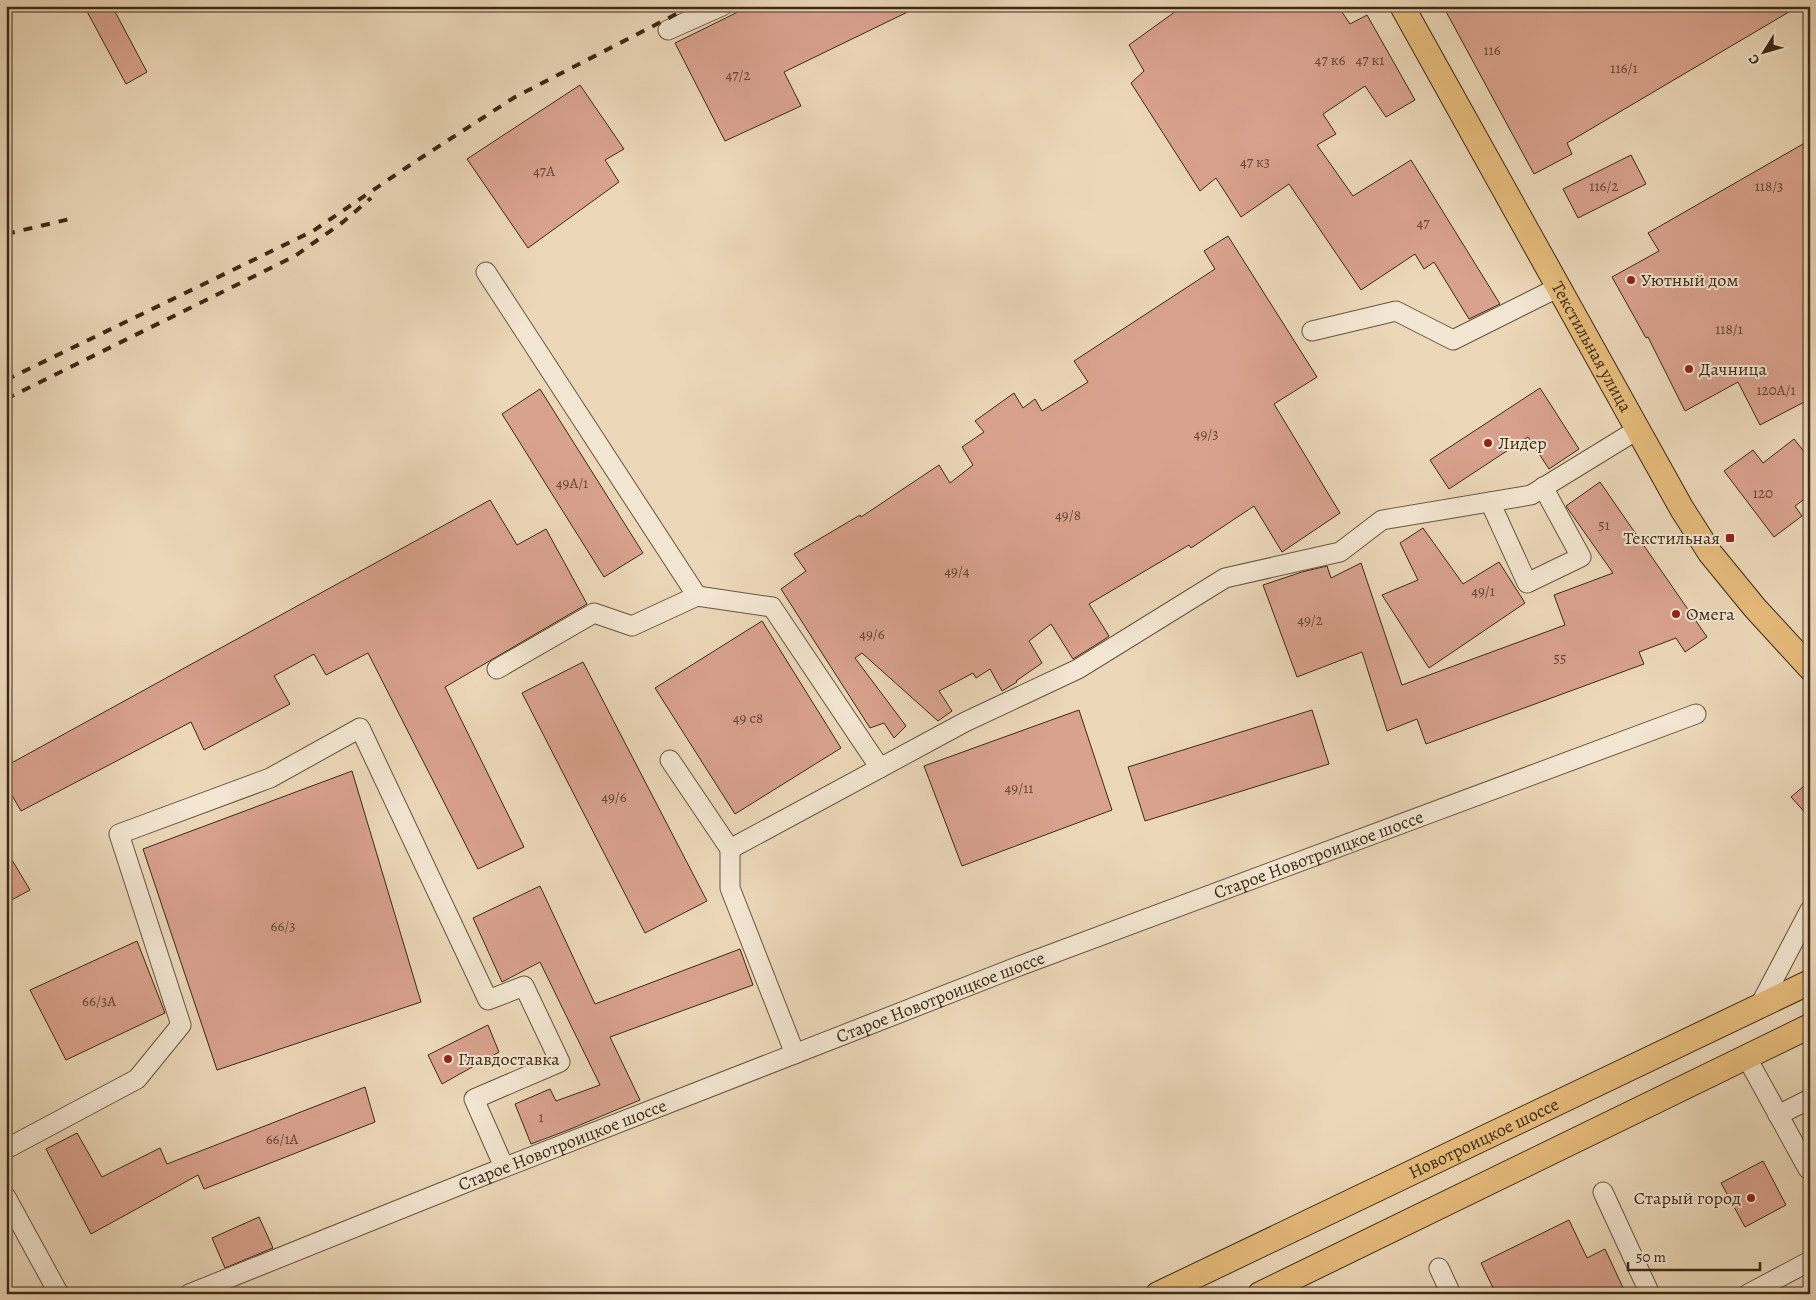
<svg xmlns="http://www.w3.org/2000/svg" width="1816" height="1300" viewBox="0 0 1816 1300" font-family="Alegreya,serif">
<style>
.building{fill:#d9a28e;stroke:#3c2916}
.lines{fill:none;stroke-linecap:round;stroke-linejoin:round}
.minor-casing{stroke:#68553f;stroke-width:21}
.major-casing{stroke:#3c2916;stroke-width:26}
.minor{stroke:#f3e6d2;stroke-width:19}
.major{stroke:#e6bc7c;stroke-width:24}
.rail{stroke:#3c2916;stroke-width:4;stroke-dasharray:9 9;stroke-linecap:butt}
.poi-dot{fill:#8f2418;stroke:#f3e6d2;stroke-width:2}
.labels{text-anchor:middle;dominant-baseline:central;stroke-width:4;stroke-linejoin:round;paint-order:stroke}
.number-label{font-size:15px;fill:#634734}
.poi-label{font-size:18px;fill:#3c2916;stroke:#f3e6d2;text-anchor:start}
.street-label{font-size:18px;fill:#3c2916;stroke:#f3e6d2}
</style>
<rect width="100%" height="100%" fill="#ecd8b9"/>
<filter id="stains"><feTurbulence type="fractalNoise" baseFrequency=".004" numOctaves="4"/><feColorMatrix values="0 0 0 0 .2 0 0 0 0 .09 0 0 0 0 .02 0 0 0 .5 -.17"/></filter>
<radialGradient id="worn" r=".72"><stop offset=".6" stop-color="#630" stop-opacity="0"/><stop offset="1" stop-color="#630" stop-opacity=".3"/></radialGradient>
<path class="building" d="M 84,6 L 112,6 L 147,72 L 126,84 Z
M 750,6 L 920,6 L 784,72 L 801,106 L 725,141 L 675,43 Z
M 1183,6 L 1338,6 L 1350,24 L 1367,15 L 1415,100 L 1386,117 L 1365,86 L 1323,114 L 1336,134 L 1317,145 L 1353,196 L 1411,160 L 1500,304 L 1469,319 L 1434,262 L 1424,269 L 1415,254 L 1361,290 L 1289,184 L 1241,217 L 1216,178 L 1200,191 L 1131,83 L 1144,71 L 1129,45 Z
M 1443,6 L 1799,6 L 1567,143 L 1572,154 L 1534,174 Z
M 580,85 L 624,149 L 605,160 L 619,182 L 528,248 L 467,159 Z
M 1810,140 L 1810,399 L 1760,425 L 1738,382 L 1685,411 L 1648,337 L 1646,338 L 1612,277 L 1659,251 L 1648,233 Z
M 1631,155 L 1646,184 L 1578,218 L 1563,189 Z
M 1228,236 L 1317,377 L 1274,404 L 1340,513 L 1282,552 L 1254,506 L 1191,548 L 1189,545 L 1089,604 L 1109,636 L 1102,641 L 1073,659 L 1051,624 L 1029,641 L 1042,663 L 1016,681 L 1017,682 L 1002,691 L 990,669 L 976,678 L 973,673 L 939,691 L 952,711 L 938,721 L 862,653 L 855,658 L 906,726 L 894,738 L 884,723 L 870,728 L 781,589 L 806,571 L 794,554 L 860,515 L 861,517 L 939,465 L 950,483 L 973,465 L 962,447 L 984,432 L 975,421 L 1014,393 L 1023,408 L 1035,399 L 1042,411 L 1088,382 L 1074,361 L 1215,269 L 1204,251 Z
M 1540,388 L 1579,449 L 1549,469 L 1528,437 L 1449,489 L 1430,460 Z
M 540,389 L 643,553 L 604,577 L 502,414 Z
M 1794,439 L 1810,459 L 1810,495 L 1795,506 L 1802,516 L 1774,537 L 1724,471 L 1753,450 L 1763,463 Z
M 1600,482 L 1707,637 L 1685,652 L 1676,638 L 1639,652 L 1644,664 L 1426,744 L 1417,719 L 1387,731 L 1362,652 L 1297,677 L 1263,585 L 1302,572 L 1327,566 L 1331,578 L 1361,563 L 1402,685 L 1565,625 L 1554,595 L 1613,573 L 1566,506 Z
M 490,500 L 517,545 L 546,529 L 587,604 L 445,687 L 524,847 L 478,869 L 368,653 L 326,675 L 314,654 L 274,676 L 290,704 L 204,750 L 191,722 L 21,811 L 6,785 L 6,766 Z
M 1423,528 L 1463,584 L 1499,562 L 1525,603 L 1429,668 L 1382,595 L 1418,580 L 1400,543 Z
M 762,621 L 841,748 L 735,814 L 655,688 Z
M 583,662 L 707,901 L 645,933 L 522,693 Z
M 1079,710 L 1112,810 L 962,866 L 924,766 Z
M 1312,710 L 1329,764 L 1145,821 L 1128,767 Z
M 352,771 L 421,1002 L 217,1070 L 143,849 Z
M 1810,781 L 1810,818 L 1791,797 Z
M 6,850 L 30,890 L 6,903 Z
M 540,886 L 595,1004 L 740,949 L 753,985 L 610,1037 L 640,1100 L 568,1130 L 531,1144 L 515,1104 L 550,1089 L 556,1101 L 600,1085 L 540,962 L 502,982 L 473,918 Z
M 137,941 L 165,1013 L 66,1060 L 30,990 Z
M 488,1025 L 499,1052 L 442,1084 L 428,1055 Z
M 365,1087 L 375,1122 L 204,1189 L 198,1175 L 91,1234 L 46,1149 L 77,1133 L 102,1177 L 160,1148 L 167,1164 Z
M 1763,1161 L 1786,1205 L 1745,1227 L 1721,1183 Z
M 259,1217 L 273,1248 L 225,1268 L 212,1238 Z
M 1569,1220 L 1587,1258 L 1605,1249 L 1626,1294 L 1496,1294 L 1481,1263 Z"/>
<g class="lines">
<g class="minor-casing">
<g id="minor">
<path d="M 668,30 L 722,6"/>
<path d="M 486,272 L 697,596 L 772,607 L 880,768"/>
<path d="M 1312,331 L 1396,311 L 1453,340 L 1557,288"/>
<path d="M 1490,502 L 1527,583 L 1581,557 L 1543,487"/>
<path d="M 497,669 L 594,613 L 632,626 L 697,596"/>
<path d="M 670,760 L 730,849 L 965,722 L 1078,669 L 1225,578 L 1340,552 L 1382,520 L 1531,495 L 1637,430"/>
<path d="M 730,849 L 730,888 L 795,1054"/>
<path d="M 1759,1007 L 1810,910"/>
<path d="M 1747,1058 L 1808,1169"/>
<path d="M 1778,1115 L 1810,1099"/>
<path d="M 6,1149 L 137,1079 L 181,1025 L 119,834 L 270,778 L 360,728 L 488,1000 L 524,986 L 560,1062 L 474,1099 L 504,1167"/>
<path d="M 1603,1192 L 1650,1294"/>
<path d="M 6,1197 L 59,1294"/>
<path d="M 1439,1268 L 1451,1294"/>
<path id="s1" d="M 189,1294 L 490,1173 L 1022,965 L 1696,714"/>
<path d="M 1748,1294 L 1810,1261"/>
</g>
</g>
<g class="major-casing">
<g id="major">
<path id="s2" d="M 1402,6 L 1682,509 L 1710,553 L 1755,608 L 1810,668"/>
<path id="s3" d="M 1158,1294 L 1810,982"/>
<path d="M 1260,1294 L 1810,1026"/>
</g>
</g>
<use href="#minor" class="minor"/>
<use href="#major" class="major"/>
<path class="rail" d="M 6,234 L 70,219
M 6,380 L 313,231 L 413,163 L 515,97 L 692,6
M 6,399 L 295,256 L 343,222 L 371,198"/>
</g>
<g class="poi-dot">
<circle cx="1631" cy="280" r="5"/>
<circle cx="1689" cy="369" r="5"/>
<circle cx="1488" cy="443" r="5"/>
<rect x="1725" y="533" width="10" height="10" rx="2.5"/>
<circle cx="1676" cy="614" r="5"/>
<circle cx="448" cy="1059" r="5"/>
<circle cx="1751" cy="1198" r="5"/>
</g>
<g class="labels">
<g class="number-label">
<text x="1492" y="50">116</text>
<text x="1330" y="60">47 к6</text>
<text x="1370" y="60">47 к1</text>
<text x="1624" y="68">116/1</text>
<text x="738" y="75">47/2</text>
<text x="1255" y="162">47 к3</text>
<text x="544" y="171">47А</text>
<text x="1604" y="186">116/2</text>
<text x="1769" y="186">118/3</text>
<text x="1423" y="223">47</text>
<text x="1729" y="329">118/1</text>
<text x="1776" y="390">120А/1</text>
<text x="1206" y="434">49/3</text>
<text x="572" y="483">49А/1</text>
<text x="1763" y="493">120</text>
<text x="1068" y="515">49/8</text>
<text x="1604" y="525">51</text>
<text x="957" y="571">49/4</text>
<text x="1483" y="591">49/1</text>
<text x="1310" y="620">49/2</text>
<text x="872" y="634">49/6</text>
<text x="1560" y="658">55</text>
<text x="748" y="718">49 с8</text>
<text x="1019" y="788">49/11</text>
<text x="614" y="797">49/6</text>
<text x="283" y="926">66/3</text>
<text x="99" y="1001">66/3А</text>
<text x="541" y="1117">1</text>
<text x="282" y="1139">66/1А</text>
</g>
<g class="poi-label">
<text x="1641" y="280">Уютный дом</text>
<text x="1699" y="369">Дачница</text>
<text x="1498" y="443">Лидер</text>
<text x="1720" y="538" text-anchor="end">Текстильная</text>
<text x="1686" y="614">Омега</text>
<text x="458" y="1059">Главдоставка</text>
<text x="1741" y="1198" text-anchor="end">Старый город</text>
</g>
<g class="street-label">
<text stroke="none"><textPath href="#s2" startOffset="390">Текстильная улица</textPath></text>
<text stroke="none"><textPath href="#s1" startOffset="1212">Старое Новотроицкое шоссе</textPath></text>
<text stroke="none"><textPath href="#s1" startOffset="808">Старое Новотроицкое шоссе</textPath></text>
<text stroke="none"><textPath href="#s3" startOffset="361">Новотроицкое шоссе</textPath></text>
<text stroke="none"><textPath href="#s1" startOffset="402">Старое Новотроицкое шоссе</textPath></text>
</g>
</g>
<rect width="1816" height="1300" fill="none" stroke="#ecd8b9" stroke-width="25"/>
<rect x="8" y="8" width="1801" height="1285" fill="none" stroke="#3c2916" stroke-width="2.5"/>
<rect x="12" y="12" width="1791" height="1275" fill="none" stroke="#3c2916"/>
<g transform="translate(1764 52) rotate(233)" stroke="#f3e6d2" stroke-width="4" paint-order="stroke">
<path d="M0-4L9 19L0 12L-9 19Z" fill="#3c2916"/>
<text y="-8" font-size="14" font-weight="bold" text-anchor="middle" fill="#3c2916">С</text>
</g>
<path d="M1628 1262v8h132v-8" fill="none" stroke="#3c2916" stroke-width="2.5"/>
<text x="1636" y="1262" font-size="15" fill="#3c2916" stroke="#f3e6d2" stroke-width="4" paint-order="stroke">50 m</text>
<rect width="100%" height="100%" filter="url(#stains)"/>
<rect width="100%" height="100%" fill="url(#worn)"/>
</svg>
